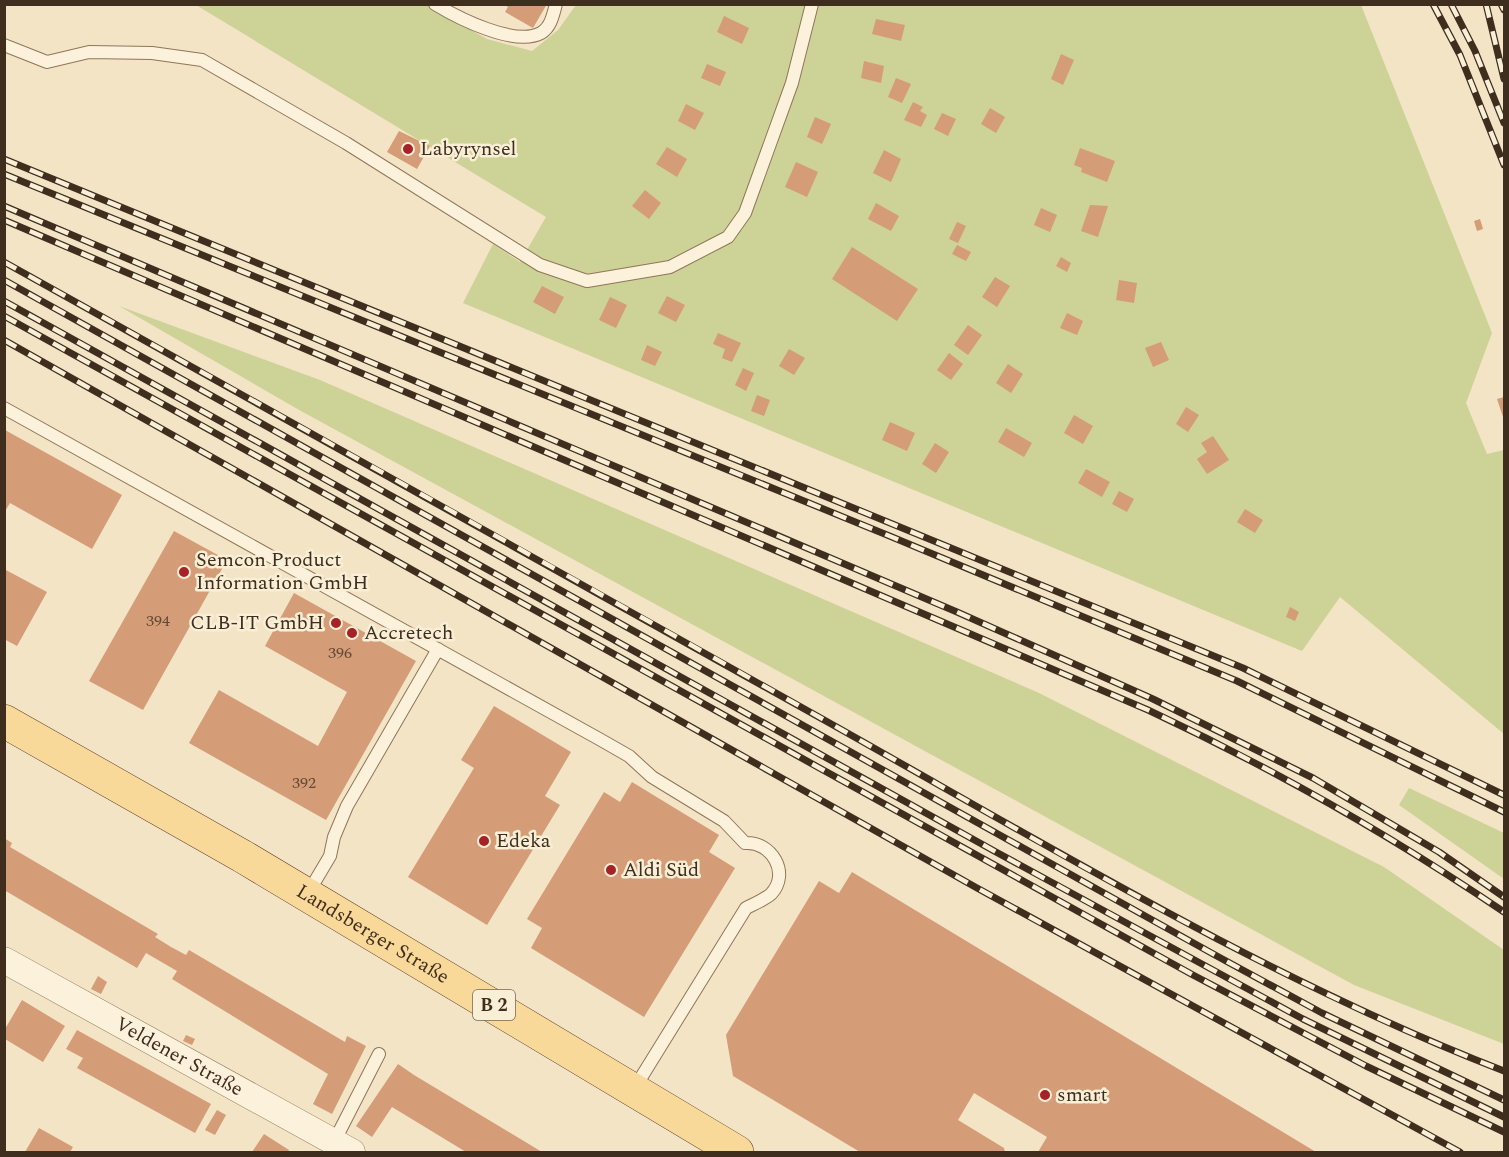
<svg xmlns="http://www.w3.org/2000/svg" width="1509" height="1157" viewBox="0 0 1509 1157" font-family="Spectral,serif">
<style>
.green{fill:#cdd297}
.building{fill:#d49c77}
.lines{fill:none;stroke-linecap:round;stroke-linejoin:round}
.service-casing{stroke:#907559;stroke-width:14}
.minor-casing{stroke:#907559;stroke-width:27}
.primary-casing{stroke:#5e432d;stroke-width:34}
.service{stroke:#fcf1da;stroke-width:12}
.minor{stroke:#fcf1da;stroke-width:26}
.primary{stroke:#f9d99a;stroke-width:33}
.rail-casing{stroke:#3f2d1e;stroke-width:7}
.rail{stroke:#f9eed6;stroke-width:4.5;stroke-dasharray:14;stroke-linecap:butt}
.poi-dot{fill:#a62226;stroke:#f9eed6;stroke-width:2}
.labels{text-anchor:middle;dominant-baseline:central;stroke-width:5;stroke-linejoin:round;paint-order:stroke}
.number-label{font-size:16px;fill:#644934}
.shield{fill:#f9eed6;stroke:#776755;stroke-width:1.5}
.shield-label{font-size:18px;font-weight:bold;fill:#3f2d1e}
.poi-label{font-size:20px;fill:#3f2d1e;stroke:#f9eed6;text-anchor:start}
.street-label{font-size:20px;fill:#3f2d1e;stroke:#f9eed6}
</style>
<rect width="100%" height="100%" fill="#f3e4c5"/>
<path class="green" d="M 196,5 L 427,5 L 487,39 L 532,51 L 558,30 L 576,5 L 1361,5 L 1492,333 L 1466,403 L 1487,454 L 1504,450 L 1504,734 L 1340,597 L 1302,651 L 463,303 L 493,244 L 520,262 L 546,217 Z
M 119,306 L 320,380 L 1039,693 L 1384,867 L 1504,950 L 1504,1044 L 1354,985 L 301,411 Z
M 1409,788 L 1504,833 L 1504,879 L 1399,805 Z"/>
<path class="building" d="M 503,4 L 547,4 L 533,28 L 505,12 L 508,7 Z
M 724,16 L 749,28 L 742,44 L 717,32 Z
M 876,19 L 905,25 L 901,41 L 872,34 Z
M 1061,54 L 1074,60 L 1063,85 L 1051,79 Z
M 864,61 L 884,66 L 881,83 L 861,78 Z
M 707,64 L 726,72 L 720,86 L 701,78 Z
M 896,78 L 911,84 L 902,103 L 888,97 Z
M 913,102 L 923,107 L 920,111 L 927,115 L 921,127 L 904,120 Z
M 686,104 L 704,113 L 695,130 L 678,121 Z
M 990,108 L 1005,117 L 996,133 L 981,124 Z
M 942,113 L 956,119 L 948,136 L 934,129 Z
M 815,117 L 831,124 L 822,144 L 807,137 Z
M 399,131 L 430,146 L 417,169 L 387,152 Z
M 667,147 L 687,159 L 677,177 L 656,164 Z
M 1080,148 L 1115,161 L 1107,182 L 1081,172 L 1082,168 L 1074,165 Z
M 884,150 L 901,159 L 891,182 L 873,173 Z
M 796,162 L 818,172 L 807,197 L 785,187 Z
M 645,190 L 661,203 L 649,219 L 632,206 Z
M 876,203 L 899,216 L 891,231 L 868,219 Z
M 1090,205 L 1108,206 L 1098,237 L 1081,231 Z
M 1041,208 L 1057,215 L 1050,232 L 1034,225 Z
M 1480,219 L 1483,229 L 1477,231 L 1474,221 Z
M 957,222 L 966,226 L 958,243 L 949,239 Z
M 957,245 L 971,252 L 966,261 L 952,254 Z
M 852,247 L 918,289 L 897,321 L 832,279 Z
M 1061,257 L 1071,263 L 1067,272 L 1056,266 Z
M 995,277 L 1010,286 L 997,307 L 982,297 Z
M 1119,280 L 1137,283 L 1134,303 L 1116,300 Z
M 542,286 L 564,297 L 555,314 L 533,302 Z
M 667,296 L 685,305 L 676,322 L 658,313 Z
M 610,297 L 627,305 L 616,328 L 599,320 Z
M 1067,313 L 1083,321 L 1077,335 L 1060,328 Z
M 968,325 L 982,335 L 968,355 L 954,345 Z
M 718,333 L 741,343 L 732,362 L 722,358 L 725,349 L 713,344 Z
M 1161,342 L 1169,360 L 1153,367 L 1145,348 Z
M 647,345 L 662,352 L 655,366 L 641,360 Z
M 789,349 L 805,358 L 794,375 L 779,366 Z
M 949,353 L 963,364 L 951,380 L 937,370 Z
M 1008,364 L 1023,374 L 1011,393 L 996,383 Z
M 743,368 L 754,373 L 746,391 L 735,385 Z
M 757,395 L 770,400 L 764,416 L 751,411 Z
M 1504,397 L 1504,420 L 1497,399 Z
M 1186,407 L 1199,415 L 1188,432 L 1176,424 Z
M 1074,415 L 1093,426 L 1083,444 L 1064,433 Z
M 890,422 L 915,433 L 907,451 L 882,440 Z
M 1006,428 L 1032,443 L 1024,457 L 998,442 Z
M 5,430 L 122,495 L 92,549 L 10,503 L 4,513 Z
M 1213,436 L 1229,460 L 1207,474 L 1197,459 L 1207,452 L 1201,443 Z
M 935,443 L 949,452 L 936,473 L 922,464 Z
M 1086,469 L 1110,482 L 1102,497 L 1078,483 Z
M 1119,491 L 1134,499 L 1127,512 L 1112,504 Z
M 1245,509 L 1263,520 L 1255,533 L 1237,522 Z
M 174,531 L 227,560 L 143,710 L 89,681 Z
M 4,569 L 47,592 L 17,646 L 4,639 Z
M 294,593 L 416,661 L 326,820 L 189,743 L 219,690 L 318,746 L 347,692 L 265,646 Z
M 1290,607 L 1299,612 L 1295,621 L 1286,617 Z
M 494,706 L 571,752 L 545,796 L 560,805 L 487,925 L 408,877 L 474,768 L 461,760 Z
M 632,782 L 719,835 L 709,852 L 735,868 L 644,1017 L 531,948 L 542,928 L 527,919 L 604,792 L 620,802 Z
M 4,838 L 12,843 L 10,847 L 158,934 L 155,937 L 171,947 L 186,955 L 189,950 L 345,1042 L 347,1036 L 366,1046 L 332,1114 L 313,1104 L 328,1074 L 172,979 L 177,971 L 146,953 L 137,968 L 4,890 Z
M 852,872 L 1316,1152 L 1038,1152 L 1047,1137 L 974,1093 L 958,1120 L 1004,1148 L 1005,1152 L 860,1152 L 733,1076 L 726,1035 L 819,881 L 839,893 Z
M 98,976 L 107,982 L 101,994 L 91,989 Z
M 22,1000 L 65,1026 L 43,1062 L 5,1039 L 5,1029 Z
M 77,1030 L 211,1104 L 195,1133 L 77,1068 L 83,1058 L 66,1049 Z
M 186,1035 L 195,1039 L 192,1045 L 183,1041 Z
M 398,1064 L 414,1075 L 542,1152 L 466,1152 L 392,1107 L 372,1137 L 356,1126 Z
M 217,1110 L 226,1115 L 215,1135 L 205,1130 Z
M 39,1128 L 73,1147 L 70,1152 L 25,1152 Z
M 264,1134 L 289,1150 L 288,1152 L 252,1152 Z"/>
<g class="lines">
<g class="service-casing">
<path id="service" d="M 435,4 C 458,18 515,47 541,33 C 551,27 553,15 556,4
M 4,45 L 47,62 L 89,52 L 152,53 L 202,60 L 346,143 L 540,265 L 587,281 L 670,267 L 728,237 L 745,213 L 792,83 L 812,4
M 4,408 L 601,740 L 629,756 L 652,777 L 724,821 L 745,843 C 771,841 791,873 771,894 C 764,900 754,904 746,908 L 634,1089
M 308,893 L 330,856 L 334,837 L 347,806 L 438,649
M 334,1142 L 379,1054"/>
</g>
<g class="minor-casing">
<g id="minor">
<path id="s1" d="M 4,960 L 352,1152"/>
</g>
</g>
<g class="primary-casing">
<g id="primary">
<path id="s2" d="M 4,721 L 242,856 L 737,1152"/>
</g>
</g>
<use href="#service" class="service"/>
<use href="#minor" class="minor"/>
<use href="#primary" class="primary"/>
<g class="rail-casing">
<path id="rail" d="M 1433,4 L 1460,55 L 1504,165
M 1451,4 L 1475,51 L 1504,123
M 1486,4 L 1504,79
M 1501,4 L 1504,10
M 4,159 L 1243,668 L 1504,795
M 4,174 L 892,537 L 1237,681 L 1504,812
M 4,206 L 957,612 L 1153,699 L 1313,778 L 1439,852 L 1504,897
M 4,220 L 1148,710 C 1274,769 1389,834 1504,912
M 4,262 C 284,418 564,573 842,730 C 1057,851 1274,982 1504,1071
M 4,280 L 1215,955 L 1322,1013 L 1504,1100
M 4,301 L 996,852 L 1303,1019 L 1504,1117
M 4,316 L 1193,975 L 1366,1066 L 1504,1132
M 4,340 L 977,888 L 1460,1152"/>
</g>
<use href="#rail" class="rail"/>
</g>
<g class="poi-dot">
<circle cx="408" cy="149" r="6"/>
<circle cx="184" cy="572" r="6"/>
<circle cx="336" cy="623" r="6"/>
<circle cx="352" cy="633" r="6"/>
<circle cx="484" cy="841" r="6"/>
<circle cx="611" cy="870" r="6"/>
<circle cx="1045" cy="1095" r="6"/>
</g>
<g class="labels">
<g class="number-label">
<text x="158" y="621">394</text>
<text x="340" y="653">396</text>
<text x="304" y="783">392</text>
</g>
<rect class="shield" x="473" y="990" width="42" height="30" rx="4.5"/>
<g class="shield-label">
<text x="494" y="1005">B 2</text>
</g>
<g class="poi-label">
<text x="420" y="149">Labyrynsel</text>
<text x="196" y="560">Semcon Product<tspan x="196" dy="23">Information GmbH</tspan></text>
<text x="324" y="623" text-anchor="end">CLB-IT GmbH</text>
<text x="364" y="633">Accretech</text>
<text x="496" y="841">Edeka</text>
<text x="623" y="870">Aldi Süd</text>
<text x="1057" y="1095">smart</text>
</g>
<g class="street-label">
<text stroke="none"><textPath href="#s2" startOffset="426">Landsberger Straße</textPath></text>
<text stroke="none"><textPath href="#s1" startOffset="200">Veldener Straße</textPath></text>
</g>
</g>
<rect width="1509" height="1157" fill="none" stroke="#3f2d1e" stroke-width="12"/>
</svg>
